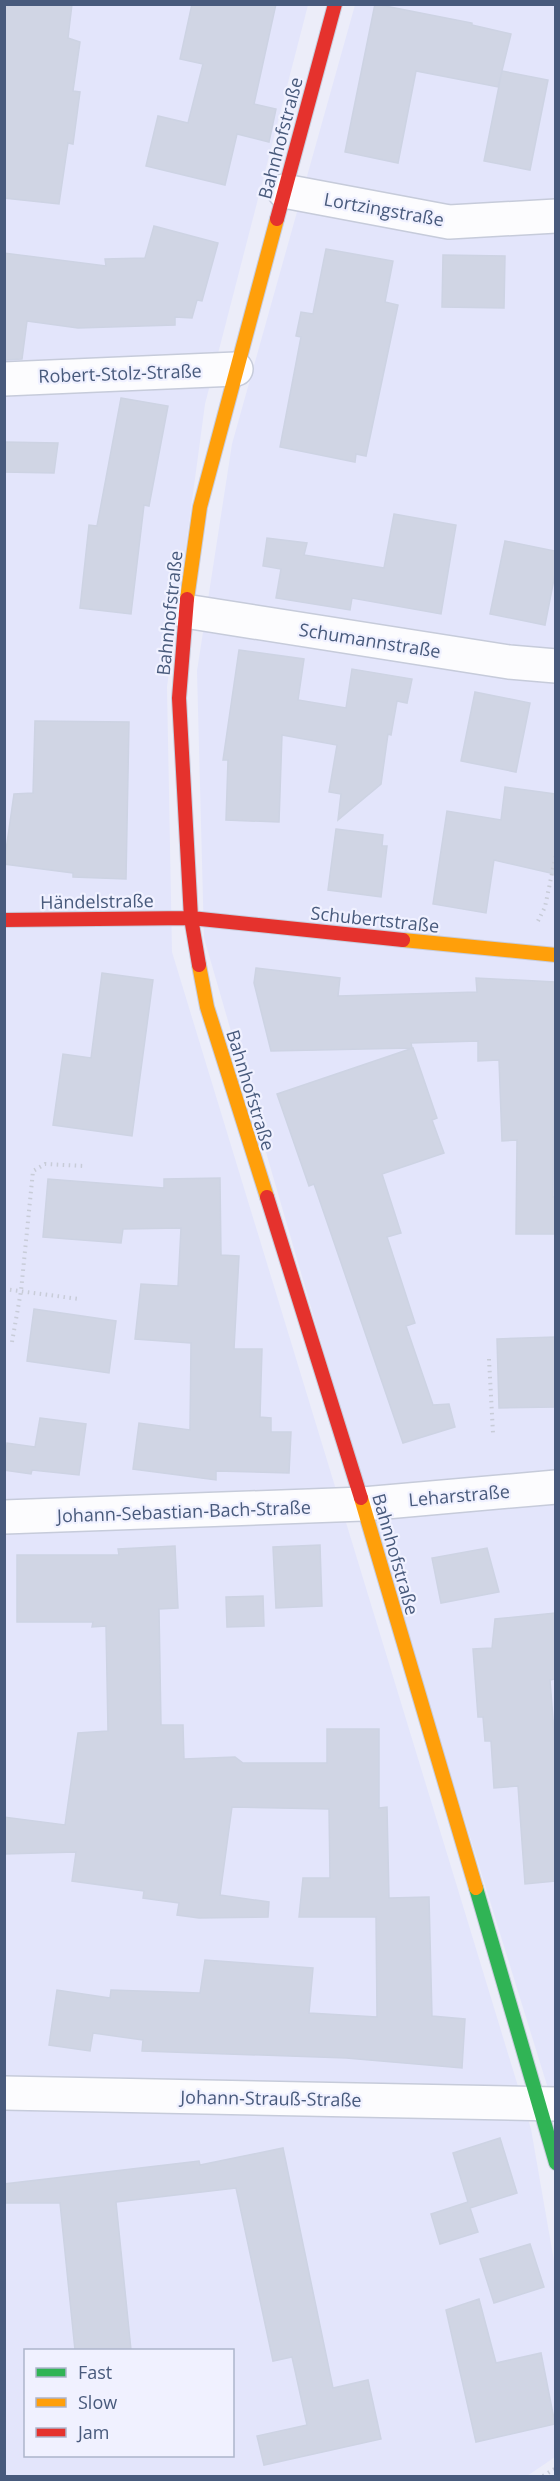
<svg xmlns="http://www.w3.org/2000/svg" width="560" height="2481" viewBox="0 0 560 2481" font-family="'Open Sans',sans-serif">
<style>
.residential{fill:#e3e5fb;fill-rule:evenodd}
.building{fill:#d0d5e4;stroke:#cdd3e3;stroke-width:1.5}
.lines{fill:none;stroke-linecap:round;stroke-linejoin:round}
.street-casing{stroke:#c6cbda;stroke-width:36}
.fast-casing{stroke:#c7ccdb;stroke-width:16}
.slow-casing{stroke:#c7ccdb;stroke-width:16}
.jam-casing{stroke:#c7ccdb;stroke-width:16}
.path{stroke:#c8ccd8;stroke-width:4;stroke-dasharray:1.5 4.5;stroke-linecap:butt}
.street{stroke:#fcfcfe;stroke-width:33}
.fast{stroke:#30b455;stroke-width:14}
.slow{stroke:#ff9f0a;stroke-width:14}
.jam{stroke:#e5322d;stroke-width:14}
.labels{text-anchor:middle;dominant-baseline:central;stroke-width:4.5;stroke-linejoin:round;paint-order:stroke}
.street-label{font-size:18px;fill:#485a7c;stroke:#f0f1ff}
</style>
<rect width="100%" height="100%" fill="#ecedf9"/>
<path class="residential" d="M 5,5 L 308,5 L 205,404 L 167,687 L 172,952 L 531,2129 L 555,2267 L 555,2457 L 527,2476 L 5,2476 ZM 26,2350 L 232,2350 L 232,2456 L 26,2456 Z
M 355,5 L 555,5 L 555,2111 L 383,1556 L 204,938 L 197,671 L 232,444 Z"/>
<path class="building" d="M 4,4 L 72,4 L 68,38 L 80,42 L 73,91 L 80,92 L 73,144 L 68,143 L 59,204 L 4,198 Z
M 192,4 L 276,4 L 254,104 L 276,109 L 269,142 L 237,134 L 225,185 L 146,166 L 158,116 L 188,123 L 203,64 L 180,59 Z
M 375,4 L 472,23 L 472,25 L 511,34 L 498,87 L 416,71 L 398,163 L 345,152 Z
M 502,71 L 548,80 L 530,170 L 484,161 Z
M 154,226 L 218,243 L 202,301 L 197,300 L 192,318 L 175,317 L 175,325 L 78,328 L 27,321 L 22,359 L 4,360 L 4,253 L 106,266 L 105,259 L 145,258 Z
M 326,249 L 393,261 L 385,302 L 398,305 L 366,456 L 356,454 L 355,462 L 280,447 L 301,337 L 296,336 L 301,312 L 313,314 Z
M 443,255 L 505,256 L 504,308 L 442,307 Z
M 121,398 L 168,406 L 149,506 L 144,505 L 131,614 L 80,608 L 89,525 L 97,526 Z
M 4,442 L 58,443 L 54,473 L 4,472 Z
M 394,514 L 456,525 L 441,614 L 352,598 L 350,610 L 276,598 L 281,569 L 263,566 L 267,538 L 307,543 L 304,555 L 384,568 Z
M 505,541 L 555,551 L 555,574 L 545,625 L 490,614 Z
M 239,650 L 304,659 L 298,700 L 346,708 L 352,669 L 412,679 L 407,703 L 397,701 L 391,735 L 388,734 L 381,784 L 338,820 L 341,794 L 329,792 L 337,745 L 282,735 L 279,822 L 226,820 L 228,760 L 223,760 Z
M 475,692 L 530,703 L 516,772 L 461,761 Z
M 35,721 L 129,722 L 126,879 L 73,877 L 73,873 L 4,864 L 14,794 L 33,793 Z
M 505,787 L 555,794 L 555,874 L 494,860 L 486,913 L 433,904 L 447,811 L 501,820 Z
M 336,829 L 383,835 L 382,846 L 387,846 L 381,897 L 328,890 Z
M 256,968 L 340,978 L 338,996 L 477,992 L 476,978 L 555,982 L 553,1197 L 555,1197 L 555,1234 L 516,1234 L 517,1140 L 502,1141 L 499,1060 L 478,1061 L 478,1041 L 411,1043 L 412,1048 L 271,1051 L 254,983 Z
M 102,973 L 153,980 L 132,1136 L 53,1125 L 63,1054 L 91,1058 Z
M 413,1048 L 437,1118 L 432,1120 L 444,1153 L 382,1174 L 401,1233 L 387,1237 L 415,1323 L 406,1326 L 433,1405 L 449,1404 L 455,1427 L 403,1443 L 314,1184 L 309,1186 L 277,1094 Z
M 220,1178 L 221,1255 L 239,1256 L 234,1349 L 262,1349 L 260,1417 L 271,1418 L 271,1432 L 291,1432 L 289,1473 L 216,1471 L 216,1480 L 133,1469 L 139,1423 L 190,1430 L 191,1343 L 135,1339 L 141,1284 L 178,1286 L 181,1228 L 123,1229 L 121,1243 L 43,1237 L 48,1179 L 164,1188 L 164,1179 Z
M 34,1309 L 116,1321 L 109,1373 L 27,1361 Z
M 555,1337 L 555,1407 L 499,1408 L 497,1339 Z
M 40,1418 L 86,1424 L 79,1475 L 32,1470 L 31,1474 L 4,1470 L 7,1443 L 35,1447 Z
M 320,1545 L 322,1606 L 276,1608 L 273,1547 Z
M 175,1546 L 178,1608 L 159,1609 L 161,1725 L 183,1725 L 184,1759 L 235,1757 L 243,1763 L 327,1763 L 327,1729 L 379,1729 L 379,1808 L 387,1807 L 389,1898 L 429,1897 L 432,2016 L 465,2019 L 462,2068 L 346,2058 L 142,2051 L 143,2040 L 93,2033 L 90,2051 L 49,2045 L 57,1990 L 110,1998 L 111,1990 L 200,1993 L 205,1960 L 313,1968 L 309,2013 L 377,2017 L 376,1917 L 299,1917 L 303,1878 L 330,1878 L 329,1809 L 232,1807 L 220,1895 L 269,1902 L 268,1917 L 199,1918 L 177,1915 L 179,1903 L 143,1898 L 144,1891 L 72,1881 L 76,1852 L 4,1854 L 4,1817 L 65,1825 L 78,1733 L 108,1731 L 106,1626 L 92,1627 L 93,1622 L 17,1622 L 17,1555 L 119,1555 L 118,1549 Z
M 487,1548 L 499,1592 L 441,1603 L 432,1558 Z
M 263,1596 L 264,1626 L 227,1627 L 226,1597 Z
M 555,1613 L 555,1679 L 550,1680 L 555,1745 L 555,1881 L 525,1884 L 518,1786 L 494,1788 L 491,1741 L 485,1741 L 483,1717 L 478,1717 L 473,1649 L 492,1648 L 495,1619 Z
M 500,2138 L 517,2193 L 470,2208 L 478,2232 L 440,2244 L 431,2214 L 468,2202 L 453,2153 Z
M 283,2148 L 333,2388 L 368,2380 L 381,2439 L 264,2465 L 257,2436 L 307,2425 L 292,2357 L 273,2361 L 236,2188 L 116,2202 L 131,2350 L 75,2350 L 60,2203 L 4,2203 L 4,2184 L 199,2161 L 200,2165 Z
M 530,2244 L 544,2287 L 494,2303 L 480,2259 Z
M 479,2299 L 496,2363 L 541,2353 L 555,2424 L 476,2442 L 446,2310 Z"/>
<g class="lines">
<g class="street-casing">
<path id="street" d="M 284,191 L 449,222 L 556,216
M 4,379 L 236,369
M 185,611 L 509,662 L 556,666
M 4,1517 L 363,1504 L 556,1487
M 4,2093 L 556,2104"/>
</g>
<g class="fast-casing">
<path id="fast" d="M 476,1888 L 556,2163"/>
</g>
<g class="slow-casing">
<path id="slow" d="M 187,599 L 200,507 L 277,219
M 403,940 L 556,955
M 199,965 L 207,1007 L 267,1197
M 361,1498 L 476,1888"/>
</g>
<g class="jam-casing">
<path id="jam" d="M 277,219 L 335,4
M 187,599 L 179,698 L 191,918 L 199,965
M 4,920 L 191,918 L 403,940
M 267,1197 L 361,1498"/>
</g>
<path class="path" d="M 538,921 L 545,907 L 556,854
M 4,1289 L 79,1299
M 12,1342 L 21,1291 L 33,1171 L 45,1164 L 84,1166
M 489,1359 L 493,1433
M 543,2476 L 556,2468"/>
<use href="#street" class="street"/>
<use href="#fast" class="fast"/>
<use href="#slow" class="slow"/>
<use href="#jam" class="jam"/>
</g>
<g class="labels">
<g class="street-label">
<text transform="translate(280 138) rotate(-75)">Bahnhofstraße</text>
<text transform="translate(384 209) rotate(10)">Lortzingstraße</text>
<text transform="translate(120 373) rotate(-2)">Robert-Stolz-Straße</text>
<text transform="translate(169 613) rotate(-84)">Bahnhofstraße</text>
<text transform="translate(370 640) rotate(9)">Schumannstraße</text>
<text transform="translate(97 901) rotate(-1)">Händelstraße</text>
<text transform="translate(375 919) rotate(6)">Schubertstraße</text>
<text transform="translate(251 1090) rotate(73)">Bahnhofstraße</text>
<text transform="translate(459 1495) rotate(-5)">Leharstraße</text>
<text transform="translate(184 1511) rotate(-2)">Johann-Sebastian-Bach-Straße</text>
<text transform="translate(396 1554) rotate(74)">Bahnhofstraße</text>
<text transform="translate(271 2098) rotate(1)">Johann-Strauß-Straße</text>
</g>
</g>
<rect width="560" height="2481" fill="none" stroke="#485a7c" stroke-width="12"/>
<rect x="24" y="2349" width="210" height="108" fill="#f0f1ff" stroke="#adb5cb" stroke-width="1.5"/>
<rect x="36" y="2368" width="30" height="9" fill="#30b455" stroke="#adb5cb" stroke-width="1.5"/>
<text x="78" y="2379" font-size="18" fill="#485a7c">Fast</text>
<rect x="36" y="2398" width="30" height="9" fill="#ff9f0a" stroke="#adb5cb" stroke-width="1.5"/>
<text x="78" y="2409" font-size="18" fill="#485a7c">Slow</text>
<rect x="36" y="2428" width="30" height="9" fill="#e5322d" stroke="#adb5cb" stroke-width="1.5"/>
<text x="78" y="2439" font-size="18" fill="#485a7c">Jam</text>
</svg>
